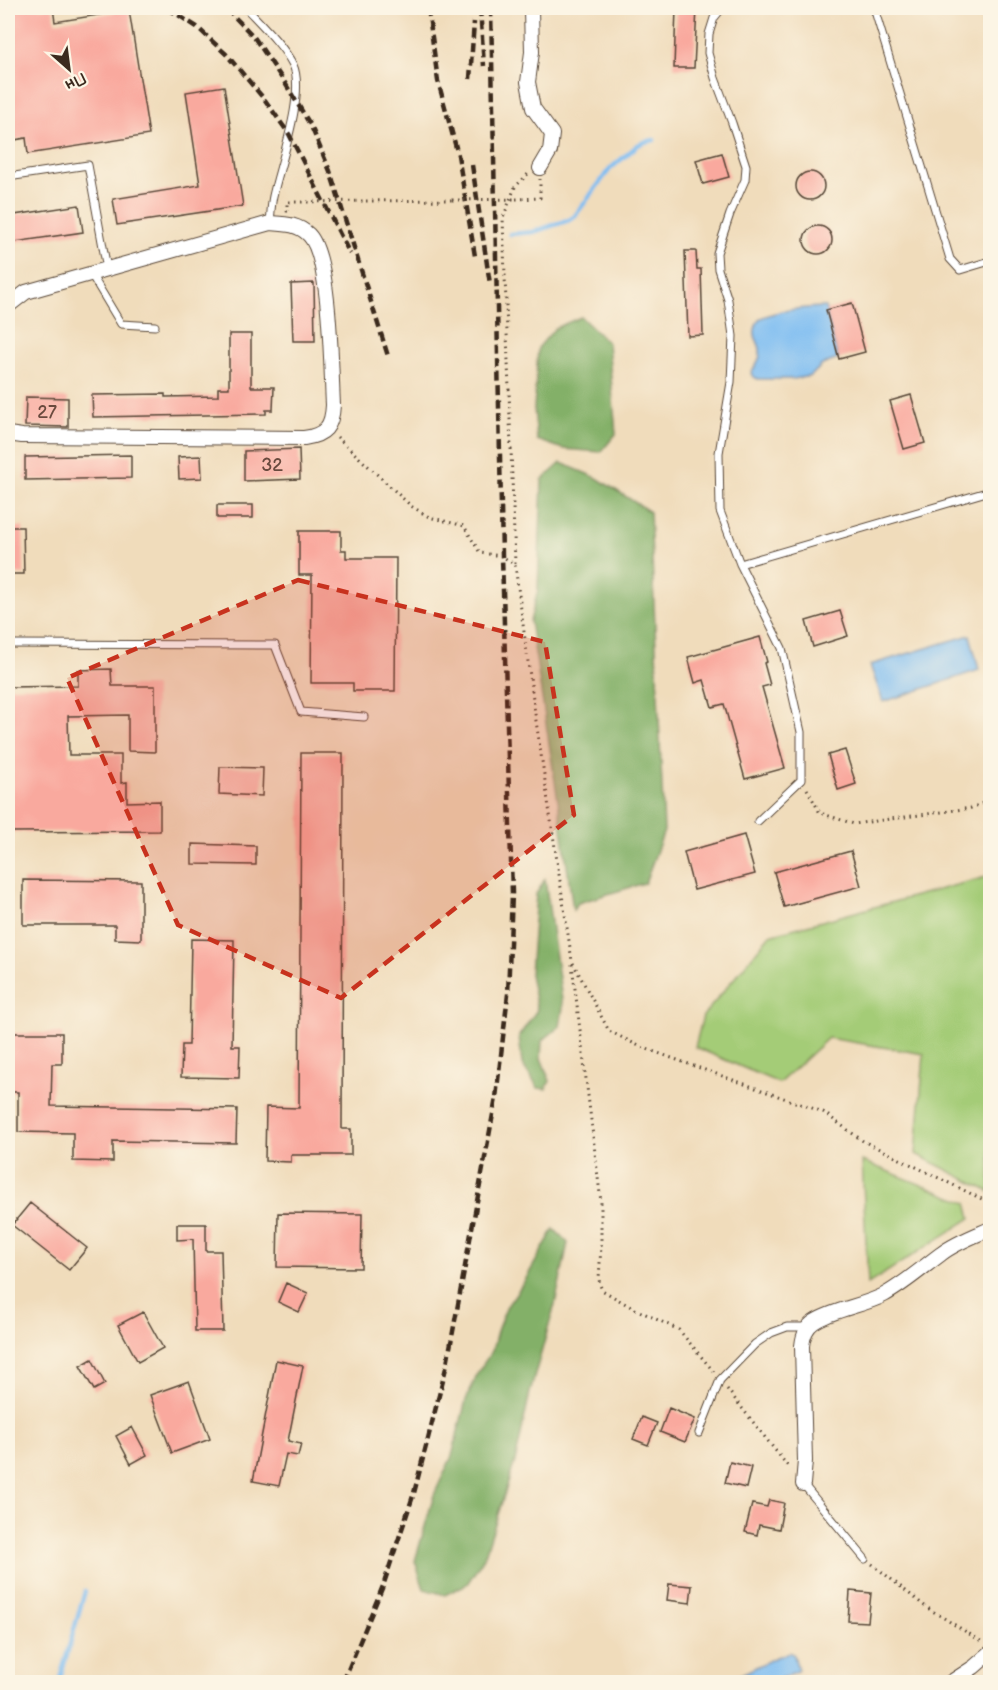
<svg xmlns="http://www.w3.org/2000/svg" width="998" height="1690" viewBox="0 0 998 1690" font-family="'Balsamiq Sans',sans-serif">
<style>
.green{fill:#a4cc77;stroke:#707b4a;stroke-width:1.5}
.forest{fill:#83b068;stroke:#5f6d43;stroke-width:1.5}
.water{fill:#7ebdf2;stroke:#5c7488;stroke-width:1.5}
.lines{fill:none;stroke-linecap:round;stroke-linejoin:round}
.stream{stroke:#7ebdf2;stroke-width:4.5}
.building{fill:#f9a99e}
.service-casing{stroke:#564536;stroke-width:9}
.minor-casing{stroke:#564536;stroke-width:16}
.path{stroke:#564536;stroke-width:3;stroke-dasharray:1.5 4.5;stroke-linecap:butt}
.service{stroke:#fff;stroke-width:7}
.minor{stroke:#fff;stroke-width:14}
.rail{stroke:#3b2a1e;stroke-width:4.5;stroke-dasharray:9 4.5;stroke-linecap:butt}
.path-bridge{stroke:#564536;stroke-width:3;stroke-dasharray:1.5 4.5;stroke-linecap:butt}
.marked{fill:#c8321e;fill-opacity:0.2;stroke:#c8321e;stroke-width:4.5;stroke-dasharray:12 8;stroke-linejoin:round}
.labels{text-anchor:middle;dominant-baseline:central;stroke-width:6;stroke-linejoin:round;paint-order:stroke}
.number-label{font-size:18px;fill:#6a4a3e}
</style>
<rect width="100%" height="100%" fill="#fcf5e5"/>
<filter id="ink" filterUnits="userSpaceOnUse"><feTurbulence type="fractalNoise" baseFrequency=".0167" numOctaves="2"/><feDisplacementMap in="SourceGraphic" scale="12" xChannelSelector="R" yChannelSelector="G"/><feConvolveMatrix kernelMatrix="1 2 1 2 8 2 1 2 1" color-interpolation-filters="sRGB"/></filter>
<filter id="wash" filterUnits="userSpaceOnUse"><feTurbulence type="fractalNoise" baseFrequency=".008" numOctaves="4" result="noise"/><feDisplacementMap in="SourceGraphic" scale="24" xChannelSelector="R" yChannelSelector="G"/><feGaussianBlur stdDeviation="1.35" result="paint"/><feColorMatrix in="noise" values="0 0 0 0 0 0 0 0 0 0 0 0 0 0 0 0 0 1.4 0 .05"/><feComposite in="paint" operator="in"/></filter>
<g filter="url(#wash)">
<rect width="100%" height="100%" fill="#f0dcbb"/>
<path class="green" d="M 990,876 L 990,1192 L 916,1154 L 924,1054 L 828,1038 L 779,1083 L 695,1047 L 703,1016 L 770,935 Z
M 862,1161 L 967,1203 L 971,1218 L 868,1284 Z"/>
<path class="forest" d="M 581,317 L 608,343 L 616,434 L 601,452 L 563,449 L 537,440 L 534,409 L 538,348 L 555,328 Z
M 561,463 L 597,478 L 650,512 L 664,831 L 645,883 L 578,903 L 573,910 L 559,807 L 530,621 L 538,590 L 542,480 Z
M 545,879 L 563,1007 L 560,1026 L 542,1041 L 541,1058 L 550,1081 L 546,1089 L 538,1088 L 522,1064 L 519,1036 L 537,1010 L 530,974 L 536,894 Z
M 554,1229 L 568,1243 L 555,1304 L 530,1392 L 516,1458 L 484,1558 L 467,1584 L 445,1595 L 424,1589 L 415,1561 L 434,1495 L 452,1456 L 466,1400 L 478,1372 L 492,1351 L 498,1328 L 507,1306 L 524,1282 Z"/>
<path class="water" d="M 825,307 L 838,359 L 822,365 L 811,376 L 793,379 L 758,379 L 753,377 L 751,373 C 754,367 760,361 760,354 C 762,339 748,340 759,319 C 779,309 804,308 825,307 Z
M 970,635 L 979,670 L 883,702 L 870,665 Z
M 790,1652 L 794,1655 L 798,1670 L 781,1679 L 769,1682 L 707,1682 L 740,1675 L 774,1658 Z"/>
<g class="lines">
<path class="stream" d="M 510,234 L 533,232 L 569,220 L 574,217 L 610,169 L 638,145 L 644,142 L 654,140
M 59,1682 L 85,1591"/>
</g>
<g id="blocks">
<path class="building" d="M 8,8 L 53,8 L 55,22 L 129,10 L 149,135 L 28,154 L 26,138 L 9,141 L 8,131 Z
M 676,8 L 697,8 L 694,68 L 674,68 Z
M 224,86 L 243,206 L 117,225 L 113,199 L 200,185 L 186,92 Z
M 722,153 L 729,177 L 703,184 L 696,160 Z
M796 186a14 14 0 1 1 28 0a14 14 0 1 1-28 0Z
M 79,205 L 83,232 L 8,243 L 8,216 Z
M804 240a14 14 0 1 1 28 0a14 14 0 1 1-28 0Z
M 685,251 L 696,251 L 697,269 L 701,269 L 703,335 L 688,336 Z
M 314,283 L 315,341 L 293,341 L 291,284 Z
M 852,303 L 865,352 L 839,359 L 826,310 Z
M 229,334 L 251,334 L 251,387 L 274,387 L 273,410 L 266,410 L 266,414 L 93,417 L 92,395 L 165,394 L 165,397 L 218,396 L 218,388 L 229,388 Z
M 911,395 L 925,443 L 904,449 L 890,401 Z
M 26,397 L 68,398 L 68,427 L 25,426 Z
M 299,449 L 300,479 L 244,481 L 244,451 Z
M 131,455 L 131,478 L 25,480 L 25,457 Z
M 201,456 L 202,478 L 179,479 L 178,457 Z
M 217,505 L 253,505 L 253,518 L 217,518 Z
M 8,527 L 23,527 L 24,574 L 8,574 Z
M 299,531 L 341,531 L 341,550 L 346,550 L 346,558 L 396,558 L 395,691 L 353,691 L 353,683 L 311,683 L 312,575 L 299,575 Z
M 840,611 L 848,636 L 813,647 L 806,621 Z
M 760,637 L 767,662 L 764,663 L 770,685 L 762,687 L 785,768 L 745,779 L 724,704 L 712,707 L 704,680 L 695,683 L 688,657 Z
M 111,669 L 112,686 L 155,686 L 155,752 L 128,751 L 128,715 L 68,716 L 69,755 L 121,755 L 121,783 L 127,782 L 127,802 L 160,801 L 160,831 L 11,832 L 11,737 L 8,737 L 8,687 L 78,686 L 78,670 Z
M 845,750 L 856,784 L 838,790 L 828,755 Z
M 301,753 L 343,753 L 342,1129 L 351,1129 L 351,1155 L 291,1155 L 291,1162 L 265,1161 L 266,1107 L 299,1108 Z
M 220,767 L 263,768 L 262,796 L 219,794 Z
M 744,835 L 755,874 L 694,890 L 684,852 Z
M 192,844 L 256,846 L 256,865 L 192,864 Z
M 851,851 L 861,886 L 784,907 L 774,872 Z
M 23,880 L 141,881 L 141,940 L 115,939 L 115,925 L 23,925 Z
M 191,939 L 234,940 L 232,1046 L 240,1046 L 239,1078 L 181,1077 L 182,1045 L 189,1045 Z
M 10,1033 L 62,1033 L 62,1064 L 52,1064 L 51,1106 L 237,1109 L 236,1143 L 113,1141 L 113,1162 L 73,1161 L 73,1133 L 18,1132 L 18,1092 L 10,1092 Z
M 30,1203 L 87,1248 L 69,1270 L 12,1225 Z
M 278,1213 L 362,1214 L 361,1268 L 277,1267 Z
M 177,1224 L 206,1224 L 206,1251 L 221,1251 L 223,1331 L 195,1331 L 193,1239 L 177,1240 Z
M 286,1283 L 308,1293 L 299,1312 L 278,1302 Z
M 143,1312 L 163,1348 L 138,1362 L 118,1325 Z
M 92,1359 L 105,1384 L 94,1390 L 80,1366 Z
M 276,1360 L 303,1366 L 288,1441 L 301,1444 L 298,1456 L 286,1454 L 279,1486 L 253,1481 Z
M 189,1381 L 210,1439 L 172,1453 L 150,1395 Z
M 669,1408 L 695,1419 L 685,1442 L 660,1432 Z
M 642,1417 L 657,1423 L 648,1445 L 633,1439 Z
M 132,1427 L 147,1455 L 131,1464 L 116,1436 Z
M 730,1462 L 751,1467 L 746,1488 L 725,1483 Z
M 769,1500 L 784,1503 L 779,1529 L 759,1525 L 757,1535 L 745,1532 L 752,1504 L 767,1507 Z
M 669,1584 L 692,1586 L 690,1603 L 667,1600 Z
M 850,1591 L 871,1593 L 868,1622 L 848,1621 Z"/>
</g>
</g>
<g filter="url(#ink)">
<use href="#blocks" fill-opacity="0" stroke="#564536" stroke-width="1.5"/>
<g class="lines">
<g class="service-casing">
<path id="service" d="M 246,8 C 261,24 283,45 293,65 C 306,93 280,164 273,196 C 271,205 271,214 270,223
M 722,8 L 714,18 L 709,34 L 708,53 L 715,78 L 732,123 L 746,166 L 745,180 L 730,214 L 717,253 L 718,269 L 728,300 L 733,336 L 731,382 L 719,453 L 720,511 L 740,564 L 990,491
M 874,8 L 950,259 L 960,270 L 990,261
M 8,177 L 88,165 L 107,269
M 91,274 L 121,324 L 155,326
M 740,564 L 782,648 L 801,732 L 801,780 L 758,821
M 8,644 L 275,645 L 301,712 L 364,717
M 699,1433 L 720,1380 L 755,1344 L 771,1333 L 787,1327 L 808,1327
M 803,1484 L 865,1559"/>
</g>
<g class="minor-casing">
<path id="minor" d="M 531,8 L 532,52 L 528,82 L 533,108 L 552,134 L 550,151 L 540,168
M 8,306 L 26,292 L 270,223 C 285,224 298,224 309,235 C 331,258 331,371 333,405 C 332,427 325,435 304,438 L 22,436 L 8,434
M 803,1484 L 805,1461 L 802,1346 C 803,1336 806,1327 814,1322 C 834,1309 863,1306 884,1295 C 904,1284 922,1268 941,1254 C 955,1243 974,1236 990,1229
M 951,1682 L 974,1667 L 990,1653"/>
</g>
<path class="path" d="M 516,199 L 540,198 L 540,179
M 366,201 L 452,200
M 288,211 L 287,211 L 287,202 L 301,202
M 337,437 L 411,506 L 429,517 L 464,526 L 480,553 L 502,556 L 515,565 L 536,721 L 572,961 L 609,1031 L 641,1047 L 823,1112 L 863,1141 L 990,1203
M 515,564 L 503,218 L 515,187 L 528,174
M 807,789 L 820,813 L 854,824 L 971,808 L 990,800
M 572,964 L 601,1202 L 601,1246 L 599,1279 L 600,1285 L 602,1290 L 631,1307 L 679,1330 L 714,1372
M 727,1389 L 790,1469
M 872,1564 L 926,1607 L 984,1643"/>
<use href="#service" class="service"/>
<use href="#minor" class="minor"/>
<path class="rail" d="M 167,8 L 197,27 L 226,54 L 265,100 L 289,134 L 350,254
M 226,8 L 254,37 L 285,83 L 311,126 L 330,171 L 388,356
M 428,8 L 438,81 L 458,155 L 475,256
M 480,8 L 484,66
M 470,79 L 474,22
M 472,165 L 490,284
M 343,1682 L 383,1586 L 414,1493 L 447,1364 L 496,1098 L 508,994 L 512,894 L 502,556 L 491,8"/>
<path class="path-bridge" d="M 452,200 L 516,199
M 301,202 L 366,201"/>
</g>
</g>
<path class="marked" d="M 298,580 L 545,642 L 574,815 L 341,998 L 178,925 L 67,678 Z"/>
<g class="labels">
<g class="number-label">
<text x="47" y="412">27</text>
<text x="272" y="465">32</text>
</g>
</g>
<rect width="998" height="1690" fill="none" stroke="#fcf5e5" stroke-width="30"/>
<g transform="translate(69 69) rotate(152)" stroke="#fcf5e5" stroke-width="4.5" paint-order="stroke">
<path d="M0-4.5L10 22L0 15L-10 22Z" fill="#3b2a1e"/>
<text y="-9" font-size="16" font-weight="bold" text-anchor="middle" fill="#3b2a1e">Пн</text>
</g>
</svg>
